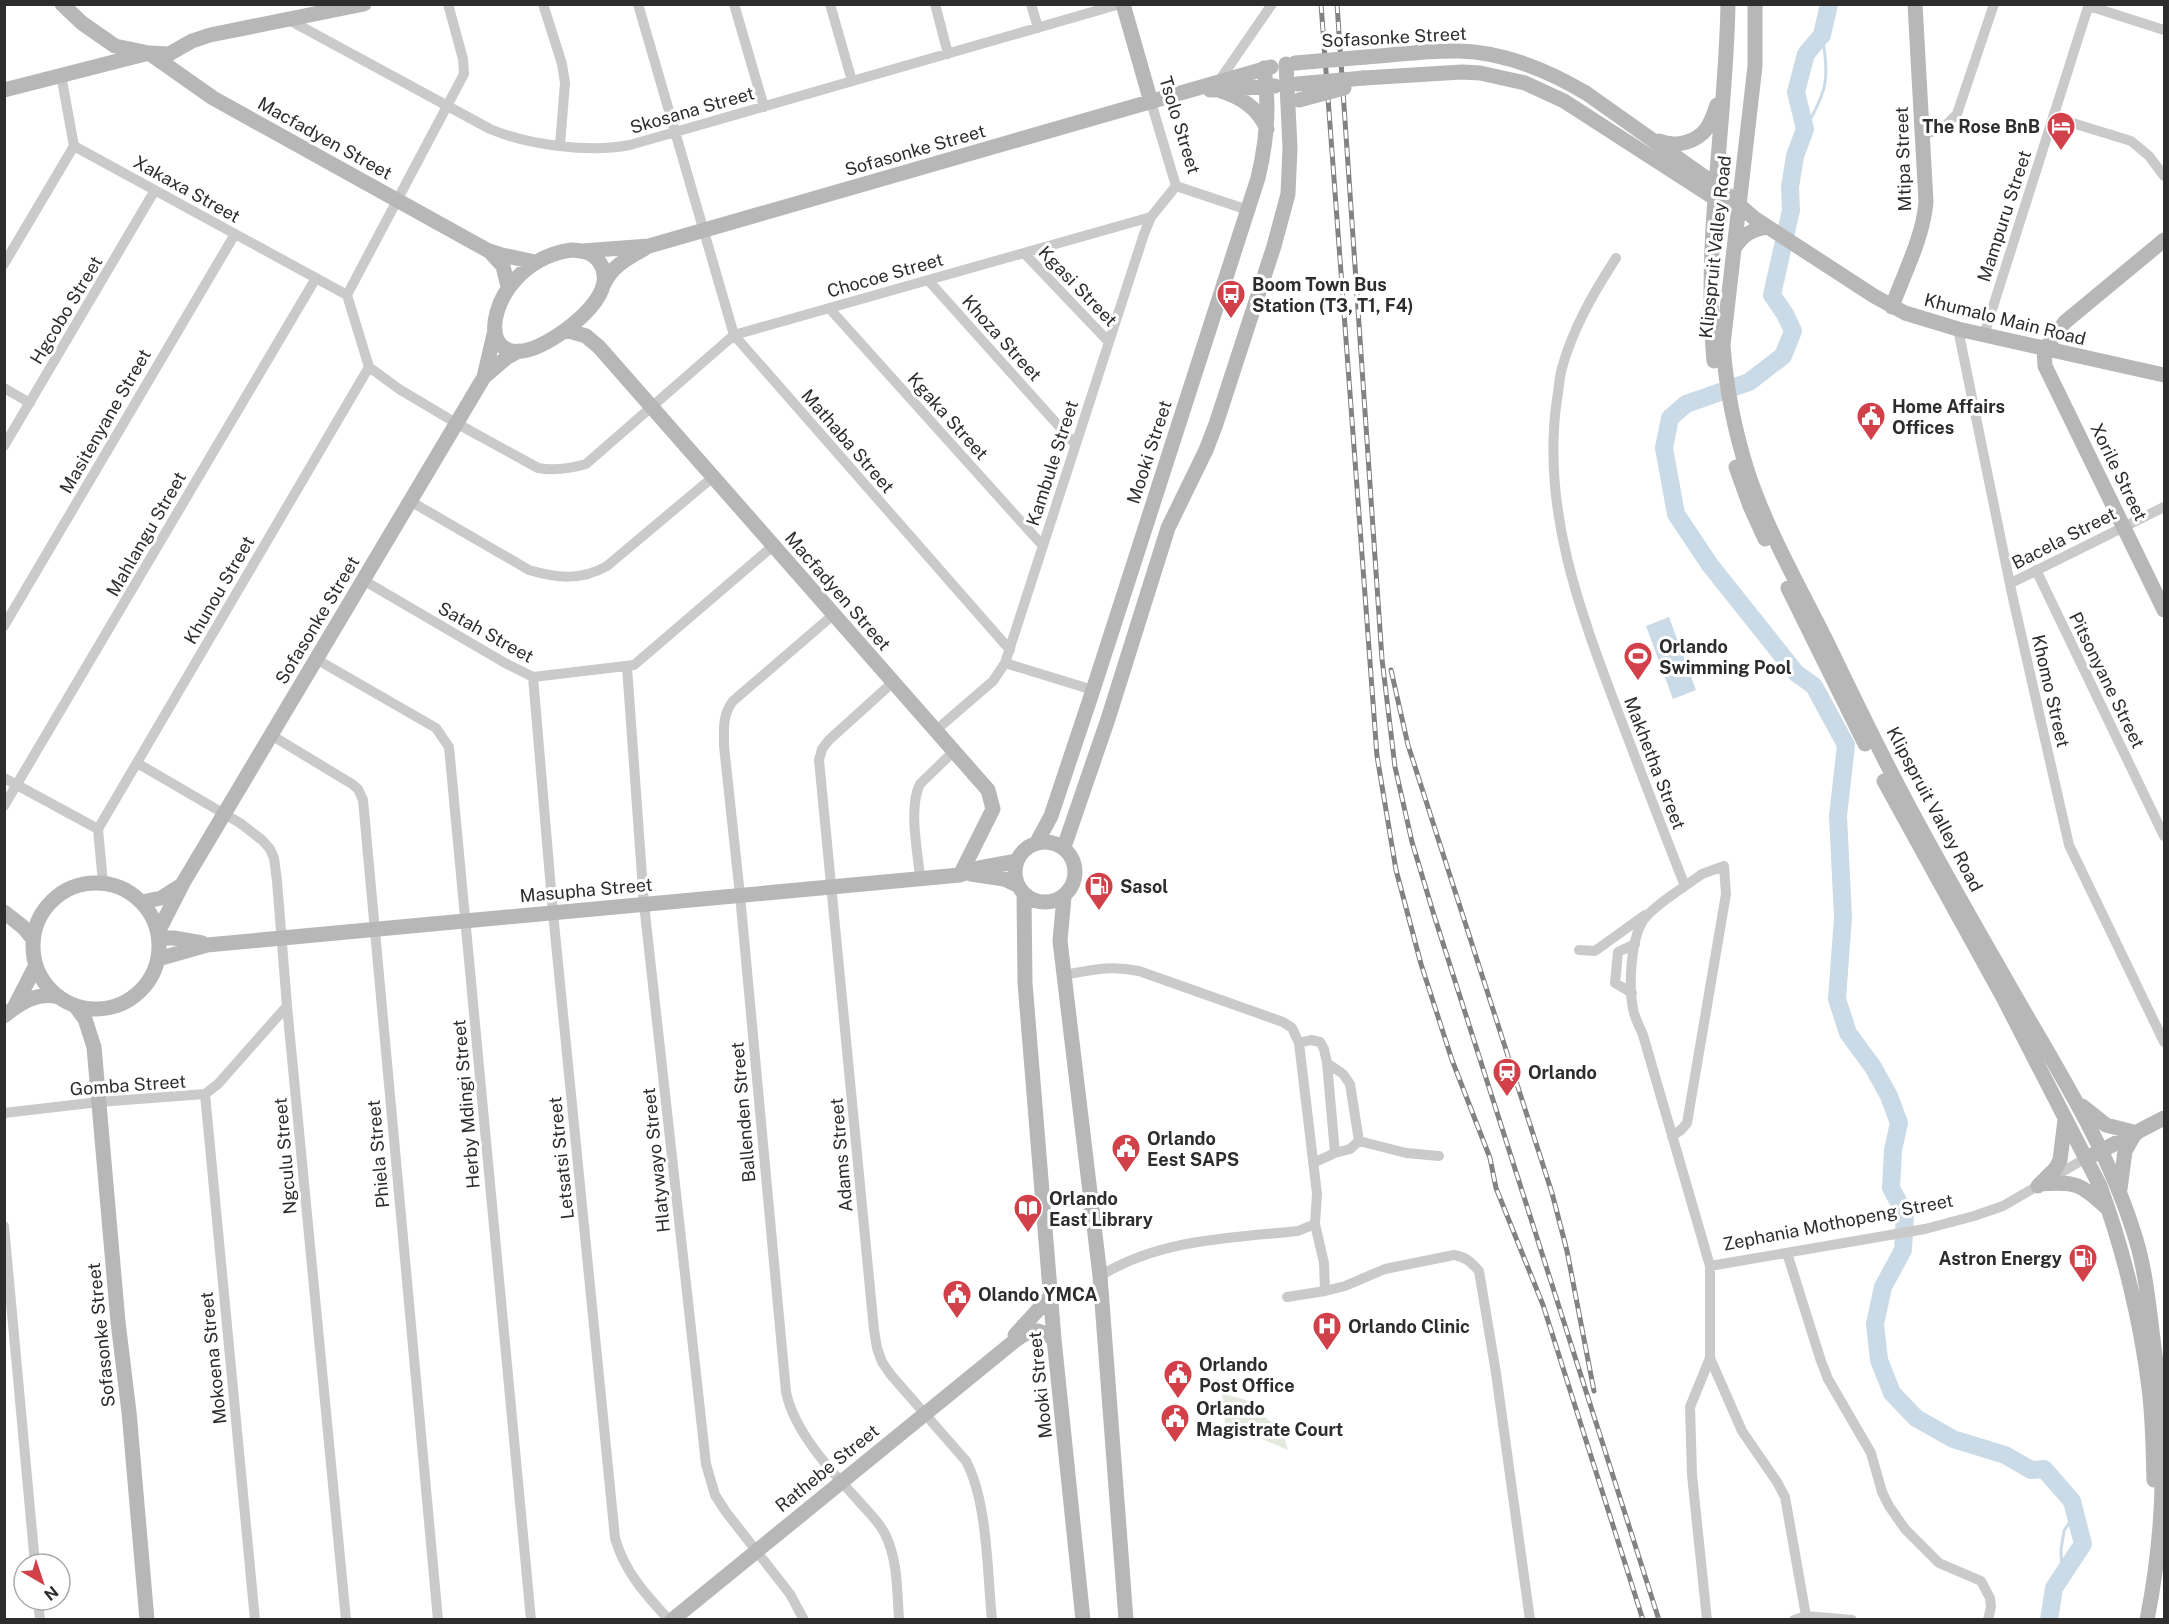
<svg xmlns="http://www.w3.org/2000/svg" width="2169" height="1624" viewBox="0 0 2169 1624" font-family="'Public Sans',sans-serif">
<style>
.green{fill:#e3e9dc}
.water{fill:#cadbe7}
.lines{fill:none;stroke-linecap:round;stroke-linejoin:round}
.stream{stroke:#cadbe7;stroke-width:3}
.river{stroke:#cadbe7;stroke-width:18}
.street{stroke:#cacaca;stroke-width:10}
.secondary{stroke:#b7b7b7;stroke-width:15}
.rail-casing{stroke:#828282;stroke-width:5}
.rail{stroke:#fff;stroke-width:3;stroke-dasharray:9;stroke-linecap:butt}
.secondary-bridge{stroke:#b7b7b7;stroke-width:15}
.labels{text-anchor:middle;dominant-baseline:central;stroke-width:6;stroke-linejoin:round;paint-order:stroke}
.street-label{font-size:18px;fill:#2d2d2d;stroke:#fff}
.poi-label{font-size:18px;font-weight:bold;fill:#2d2d2d;stroke:#fff;text-anchor:start}
</style>
<rect width="100%" height="100%" fill="#fff"/>
<path class="green" d="M 1222,1393 L 1249,1401 L 1247,1407 C 1261,1413 1272,1424 1287,1431 L 1284,1436 L 1288,1450 L 1225,1423 Z"/>
<path class="water" d="M 1669,617 L 1696,690 L 1673,699 L 1646,626 Z"/>
<g class="lines">
<path class="stream" d="M 1805,129 C 1827,91 1830,79 1822,35
M 2062,1576 L 2061,1550 L 2064,1531 L 2075,1514"/>
<path class="river" d="M 1829,4 L 1822,35 L 1806,54 L 1796,92 L 1805,129 L 1795,156 L 1790,187 L 1791,210 L 1772,295 L 1785,314 L 1793,331 L 1783,356 L 1749,382 L 1686,404 L 1670,418 L 1664,448 L 1676,514 L 1710,565 L 1796,673 L 1814,686 L 1846,745 L 1838,816 L 1843,917 L 1837,999 L 1848,1033 L 1873,1067 L 1889,1096 L 1899,1123 L 1893,1150 L 1891,1188 L 1905,1214 L 1903,1250 L 1883,1287 L 1875,1324 L 1879,1360 L 1892,1393 L 1916,1418 L 1953,1439 L 2005,1455 L 2031,1470 L 2044,1469 L 2072,1501 L 2083,1544 L 2054,1588 L 2049,1620"/>
<path class="street" d="M 448,4 L 463,59 L 464,74 L 347,295 L 369,367 L 399,389 L 456,423 L 538,468 C 555,471 569,469 586,464 L 734,335 L 1151,217
M 543,4 L 562,64 L 565,83 L 560,145
M 638,4 L 734,335 L 1010,650
M 734,4 L 764,107
M 830,4 L 852,81
M 935,4 L 948,54
M 1031,4 L 1038,28
M 2089,6 L 2164,30
M 289,20 L 490,129 C 528,145 589,153 630,145 L 1120,4
M 61,75 L 74,146
M 1219,81 L 1272,4
M 1151,102 L 1176,186 L 1248,210
M 2053,117 L 2131,141 L 2149,156 L 2164,176
M 1922,135 L 1943,128 L 1957,114 L 1994,4
M 74,146 L 347,295
M 1024,253 L 1108,341
M 1616,258 C 1594,292 1573,328 1562,368 C 1559,378 1559,389 1557,399 C 1541,509 1580,611 1618,712 C 1640,770 1662,828 1685,886 C 1671,896 1656,905 1645,918 C 1630,937 1628,990 1634,1013 C 1636,1020 1640,1028 1643,1035 L 1710,1266 L 1710,1358 L 1690,1407 L 1692,1475 L 1707,1620
M 4,264 L 74,146
M 928,280 L 1075,444
M 829,308 L 1043,546
M 1958,329 L 2012,594 L 2069,845 L 2164,1042
M 1984,335 L 2089,4
M 4,388 L 30,403
M 4,446 L 155,190
M 410,501 L 529,570 C 556,578 581,581 607,566 L 713,477
M 2036,570 L 2164,836
M 363,580 L 505,663 L 533,677 L 634,665 L 773,546
M 2011,583 L 2164,507
M 833,615 L 733,701 C 722,715 724,730 724,746 L 740,895 L 786,1392 C 794,1431 830,1470 856,1498 C 866,1510 878,1520 885,1534 C 898,1560 897,1591 899,1620
M 4,626 L 235,234
M 316,659 L 436,728 L 449,747 L 531,1620
M 1005,663 L 1093,690
M 627,667 L 644,904 L 706,1464 L 715,1495 L 726,1512 L 790,1594 L 804,1620
M 533,677 L 553,913 L 615,1538 C 624,1571 646,1595 669,1620
M 892,683 L 829,740 L 822,749 L 819,760 L 874,1330 L 877,1348 L 882,1362 L 891,1375 L 966,1461 C 988,1503 987,1571 992,1620
M 935,731 L 993,681 L 1005,663 L 1144,234 L 1151,217 L 1176,186
M 271,735 L 352,784 L 358,789 L 363,800 L 438,1620
M 137,763 L 240,823 L 262,840 L 270,849 L 274,858 L 277,881 L 287,1006 L 346,1620
M 4,778 L 98,829
M 4,806 L 316,278
M 98,829 L 369,367
M 98,829 L 103,883
M 920,878 C 918,852 908,808 920,784 L 953,752
M 1579,950 L 1595,951 L 1645,915
M 1064,975 C 1092,970 1110,965 1139,971 L 1283,1022 L 1292,1028 L 1299,1043 L 1317,1194 L 1315,1224 L 1298,1231 C 1230,1238 1160,1239 1100,1276
M 1632,993 L 1615,983 L 1618,952 L 1635,944
M 1299,1043 L 1311,1040 L 1320,1042 L 1324,1049 L 1327,1063 L 1335,1153 L 1313,1163
M 1327,1063 L 1343,1074 L 1350,1084 L 1359,1141 L 1350,1149 L 1335,1153
M 205,1094 L 255,1620
M 4,1113 L 99,1102 L 205,1094 L 218,1084 L 287,1006
M 1672,1136 L 1681,1130 L 1687,1123 L 1726,894 L 1724,866 L 1702,874 L 1685,886
M 1359,1141 L 1406,1153 L 1439,1156
M 1315,1224 L 1324,1263 L 1325,1291 L 1345,1286 L 1385,1269 L 1454,1255 C 1466,1257 1471,1262 1479,1271 L 1496,1373 L 1530,1620
M 4,1226 L 35,1564
M 1787,1253 L 1821,1361 L 1828,1379 L 1871,1453 L 1882,1492 L 1889,1506 L 1905,1529 L 1939,1563 L 1981,1581 L 1990,1598 L 1991,1607 L 1988,1620
M 1710,1266 L 1925,1229 L 1974,1216 L 2003,1206 L 2086,1158
M 1287,1297 L 1325,1291
M 1710,1358 L 1742,1431 L 1777,1482 L 1785,1497 L 1806,1616
M 38,1600 L 40,1620
M 1794,1620 L 1806,1616 L 1852,1620"/>
<path class="secondary" d="M 62,4 L 82,23 L 115,46 L 149,53 L 213,98 L 487,250 L 502,255 L 535,262
M 1123,4 L 1151,102
M 1755,4 L 1755,66 L 1723,345 C 1726,388 1735,432 1748,473 C 1767,530 1800,588 1827,642 C 1849,688 1871,733 1894,778 C 1929,846 1967,912 2005,978 C 2051,1060 2104,1139 2133,1230 C 2144,1262 2148,1297 2152,1331 C 2166,1433 2167,1519 2147,1620
M 1366,57 C 1397,55 1428,50 1459,51 C 1505,52 1547,70 1586,93 L 1716,185 L 1754,218 L 1874,296 L 1905,313 L 1958,329 L 2164,375
M 1364,78 L 1462,72 L 1480,73 L 1525,83 L 1564,101 L 1722,203
M 4,90 L 149,53 L 169,54 L 192,41 L 210,35 L 364,4
M 1210,90 L 1275,86
M 1221,91 C 1242,98 1258,108 1267,129
M 1659,141 C 1676,148 1697,142 1707,128 C 1712,121 1714,113 1717,105
M 1734,249 C 1742,235 1752,229 1768,227
M 572,250 C 584,251 593,252 600,263 C 621,295 560,338 534,348 C 467,372 490,260 572,250 Z
M 489,251 L 503,266 L 508,287
M 583,251 L 649,246 L 1271,67
M 604,284 C 612,266 628,258 644,249
M 1892,307 C 1904,273 1923,238 1926,202 L 1915,4
M 566,330 L 586,336 L 599,347 L 988,790 L 993,809 L 960,875
M 2044,350 L 2045,366 L 2164,610
M 2044,350 L 2065,322 L 2164,240
M 1714,361 C 1703,242 1726,123 1728,4
M 484,377 L 495,330
M 1736,467 L 1750,506 L 1765,539
M 1788,588 L 1865,744
M 1884,781 L 2005,1001 L 2100,1186 C 2123,1248 2141,1322 2149,1388 C 2153,1418 2153,1449 2154,1480
M1015 872a30 30 0 1 1 60 0a30 30 0 1 1-60 0Z
M 1037,842 L 1051,816 L 1093,690 L 1258,178 C 1267,141 1270,106 1264,68
M 1064,847 L 1108,719 L 1168,528 L 1206,450 L 1216,424 L 1274,246 L 1288,194 L 1290,148 L 1286,64
M 971,874 L 1004,879 L 1017,885
M33 946a63 63 0 1 1 126 0a63 63 0 1 1-126 0Z
M 1024,895 L 1025,983 L 1054,1339 L 1083,1620
M 1064,897 L 1060,941 L 1100,1276 L 1126,1620
M 142,902 L 161,898 L 180,886
M 4,912 L 23,927 L 33,939
M 158,932 L 183,883 L 484,377 L 506,358 L 519,351
M 159,938 L 174,938 L 202,943
M 158,959 L 207,945 L 960,875 L 979,868 L 1017,861
M 76,1007 L 85,1019 L 94,1047 L 118,1322 L 129,1412 L 147,1620
M 14,1008 L 36,965
M 4,1016 C 20,1003 38,991 59,997
M 2082,1106 L 2106,1125 L 2137,1133
M 2093,1155 L 2164,1118
M 2040,1184 C 2077,1181 2080,1184 2107,1208
M 2038,1186 L 2056,1168 L 2060,1160 L 2065,1120
M 2120,1189 L 2125,1151 L 2134,1135
M 1015,1335 L 1051,1296
M 672,1620 L 1017,1339 C 1033,1328 1038,1328 1054,1339"/>
<g class="rail-casing">
<path id="rail" d="M 1321,4 L 1377,756 L 1396,870 L 1421,964 L 1452,1060 L 1490,1158 L 1496,1188 L 1543,1305 L 1643,1620
M 1337,4 L 1382,659 L 1395,767 L 1412,842 L 1433,912 L 1659,1620
M 1391,670 L 1408,745 L 1552,1193 L 1567,1251 L 1594,1391"/>
</g>
<use href="#rail" class="rail"/>
<path class="secondary-bridge" d="M 1295,63 L 1366,57
M 1297,84 L 1364,78
M 1299,100 L 1344,88"/>
</g>
<defs>
<g id="hotel-pin" transform="scale(1.5)"><path d="M0 17L-7.5 6A9.5 9.5 0 1 1 7.5 6Z" fill="#d2414a" stroke="#fff"/><path d="M-6-4.5h1.5V1H6V5H4.5V3h-9V5H-6ZM-4 0a1.8 1.8 0 1 1 3.6 0ZM.5 0V-2.5h3Q6-2.5 6 0Z" fill="#fff"/></g>
<g id="bus-pin" transform="scale(1.5)"><path d="M0 17L-7.5 6A9.5 9.5 0 1 1 7.5 6Z" fill="#d2414a" stroke="#fff"/><path d="M-5-6H5V4H4V6H2V4H-2V6H-4V4H-5ZM-3.5-4V0h7V-4ZM-3.5 1.2v1.5H-2V1.2ZM2 1.2v1.5H3.5V1.2Z" fill="#fff"/></g>
<g id="civic-pin" transform="scale(1.5)"><path d="M0 17L-7.5 6A9.5 9.5 0 1 1 7.5 6Z" fill="#d2414a" stroke="#fff"/><path d="M-.6-6.5H3V-4.5H.6V-3L4-1V1h2V6H-6V1h2V-1L-.6-3ZM-1.2 2.5V6h2.4V2.5Z" fill="#fff"/></g>
<g id="stadium-pin" transform="scale(1.5)"><path d="M0 17L-7.5 6A9.5 9.5 0 1 1 7.5 6Z" fill="#d2414a" stroke="#fff"/><path d="M0-5a6.5 5 0 1 0 0 10a6.5 5 0 1 0 0-10ZM-3.5-1.8h7v3.6h-7Z" fill="#fff"/></g>
<g id="fuel-pin" transform="scale(1.5)"><path d="M0 17L-7.5 6A9.5 9.5 0 1 1 7.5 6Z" fill="#d2414a" stroke="#fff"/><path d="M-5.5-6h7V0h2V4h1.3V-2.5L3-4.5l.8-.8L6-3V5H2.5V1h-1V6h-7ZM-4.2-4.7v3.2H.2V-4.7Z" fill="#fff"/></g>
<g id="station-pin" transform="scale(1.5)"><path d="M0 17L-7.5 6A9.5 9.5 0 1 1 7.5 6Z" fill="#d2414a" stroke="#fff"/><path d="M-3-6H3Q5-6 5-4V2Q5 4 3 4L4.5 6H3L1.5 4h-3L-3 6H-4.5L-3 4Q-5 4-5 2V-4Q-5-6-3-6ZM-3.5-4v3h7v-3ZM-3.5 1v1.5H-2V1ZM2 1v1.5H3.5V1Z" fill="#fff"/></g>
<g id="library-pin" transform="scale(1.5)"><path d="M0 17L-7.5 6A9.5 9.5 0 1 1 7.5 6Z" fill="#d2414a" stroke="#fff"/><path d="M-6-4Q-3-5.5-.7-3.5V5Q-3 3-6 4ZM6-4Q3-5.5 .7-3.5V5Q3 3 6 4Z" fill="#fff"/></g>
<g id="hospital-pin" transform="scale(1.5)"><path d="M0 17L-7.5 6A9.5 9.5 0 1 1 7.5 6Z" fill="#d2414a" stroke="#fff"/><path d="M-5-5h3v3.5h4V-5h3V5h-3V1.5h-4V5h-3Z" fill="#fff"/></g>
</defs>
<g fill-rule="evenodd">
<use href="#hotel-pin" x="2061" y="126"/>
<use href="#bus-pin" x="1231" y="294"/>
<use href="#civic-pin" x="1871" y="416"/>
<use href="#stadium-pin" x="1638" y="656"/>
<use href="#fuel-pin" x="1099" y="886"/>
<use href="#station-pin" x="1507" y="1072"/>
<use href="#civic-pin" x="1126" y="1148"/>
<use href="#library-pin" x="1028" y="1208"/>
<use href="#fuel-pin" x="2083" y="1258"/>
<use href="#civic-pin" x="957" y="1294"/>
<use href="#hospital-pin" x="1327" y="1326"/>
<use href="#civic-pin" x="1178" y="1374"/>
<use href="#civic-pin" x="1175" y="1418"/>
</g>
<g class="labels">
<g class="street-label">
<text transform="translate(1394 37) rotate(-3)">Sofasonke Street</text>
<text transform="translate(692 110) rotate(-16)">Skosana Street</text>
<text transform="translate(1180 125) rotate(73)">Tsolo Street</text>
<text transform="translate(325 138) rotate(29)">Macfadyen Street</text>
<text transform="translate(915 150) rotate(-16)">Sofasonke Street</text>
<text transform="translate(1903 159) rotate(-92)">Mtipa Street</text>
<text transform="translate(187 189) rotate(29)">Xakaxa Street</text>
<text transform="translate(2004 216) rotate(-72)">Mampuru Street</text>
<text transform="translate(1715 247) rotate(-84)">Klipspruit Valley Road</text>
<text transform="translate(885 275) rotate(-16)">Chocoe Street</text>
<text transform="translate(1078 286) rotate(46)">Kgasi Street</text>
<text transform="translate(66 310) rotate(-59)">Hgcobo Street</text>
<text transform="translate(2005 319) rotate(14)">Khumalo Main Road</text>
<text transform="translate(1002 338) rotate(48)">Khoza Street</text>
<text transform="translate(948 416) rotate(48)">Kgaka Street</text>
<text transform="translate(105 421) rotate(-60)">Masitenyane Street</text>
<text transform="translate(848 441) rotate(49)">Mathaba Street</text>
<text transform="translate(1149 452) rotate(-72)">Mooki Street</text>
<text transform="translate(1052 463) rotate(-72)">Kambule Street</text>
<text transform="translate(2119 472) rotate(64)">Xorile Street</text>
<text transform="translate(146 534) rotate(-60)">Mahlangu Street</text>
<text transform="translate(2064 538) rotate(-27)">Bacela Street</text>
<text transform="translate(219 590) rotate(-60)">Khunou Street</text>
<text transform="translate(838 591) rotate(49)">Macfadyen Street</text>
<text transform="translate(317 620) rotate(-59)">Sofasonke Street</text>
<text transform="translate(486 632) rotate(29)">Satah Street</text>
<text transform="translate(2107 680) rotate(64)">Pitsonyane Street</text>
<text transform="translate(2051 691) rotate(77)">Khomo Street</text>
<text transform="translate(1655 763) rotate(69)">Makhetha Street</text>
<text transform="translate(1935 809) rotate(62)">Klipspruit Valley Road</text>
<text transform="translate(586 890) rotate(-5)">Masupha Street</text>
<text transform="translate(128 1085) rotate(-4)">Gomba Street</text>
<text transform="translate(466 1104) rotate(-95)">Herby Mdingi Street</text>
<text transform="translate(743 1112) rotate(-95)">Ballenden Street</text>
<text transform="translate(378 1154) rotate(-95)">Phiela Street</text>
<text transform="translate(841 1155) rotate(-95)">Adams Street</text>
<text transform="translate(285 1156) rotate(-95)">Ngculu Street</text>
<text transform="translate(561 1158) rotate(-96)">Letsatsi Street</text>
<text transform="translate(656 1160) rotate(-96)">Hlatywayo Street</text>
<text transform="translate(1838 1222) rotate(-11)">Zephania Mothopeng Street</text>
<text transform="translate(101 1335) rotate(-96)">Sofasonke Street</text>
<text transform="translate(213 1358) rotate(-96)">Mokoena Street</text>
<text transform="translate(1040 1385) rotate(-96)">Mooki Street</text>
<text transform="translate(827 1468) rotate(-39)">Rathebe Street</text>
</g>
<g class="poi-label">
<text x="2040" y="126" text-anchor="end">The Rose BnB</text>
<text x="1252" y="284">Boom Town Bus<tspan x="1252" dy="21">Station (T3, T1, F4)</tspan></text>
<text x="1892" y="406">Home Affairs<tspan x="1892" dy="21">Offices</tspan></text>
<text x="1659" y="646">Orlando<tspan x="1659" dy="21">Swimming Pool</tspan></text>
<text x="1120" y="886">Sasol</text>
<text x="1528" y="1072">Orlando</text>
<text x="1147" y="1138">Orlando<tspan x="1147" dy="21">Eest SAPS</tspan></text>
<text x="1049" y="1198">Orlando<tspan x="1049" dy="21">East Library</tspan></text>
<text x="2062" y="1258" text-anchor="end">Astron Energy</text>
<text x="978" y="1294">Olando YMCA</text>
<text x="1348" y="1326">Orlando Clinic</text>
<text x="1199" y="1364">Orlando<tspan x="1199" dy="21">Post Office</tspan></text>
<text x="1196" y="1408">Orlando<tspan x="1196" dy="21">Magistrate Court</tspan></text>
</g>
</g>
<rect width="2169" height="1624" fill="none" stroke="#2d2d2d" stroke-width="12"/>
<g transform="translate(42 1582) rotate(141)"><circle r="28" fill="#ffffff" stroke="#ababab" stroke-width="1.5"/>
<path d="M0-4.5L10 22L0 15L-10 22Z" fill="#d2414a"/>
<text y="-9" font-size="16" font-weight="bold" text-anchor="middle" fill="#2d2d2d">N</text>
</g>
</svg>
